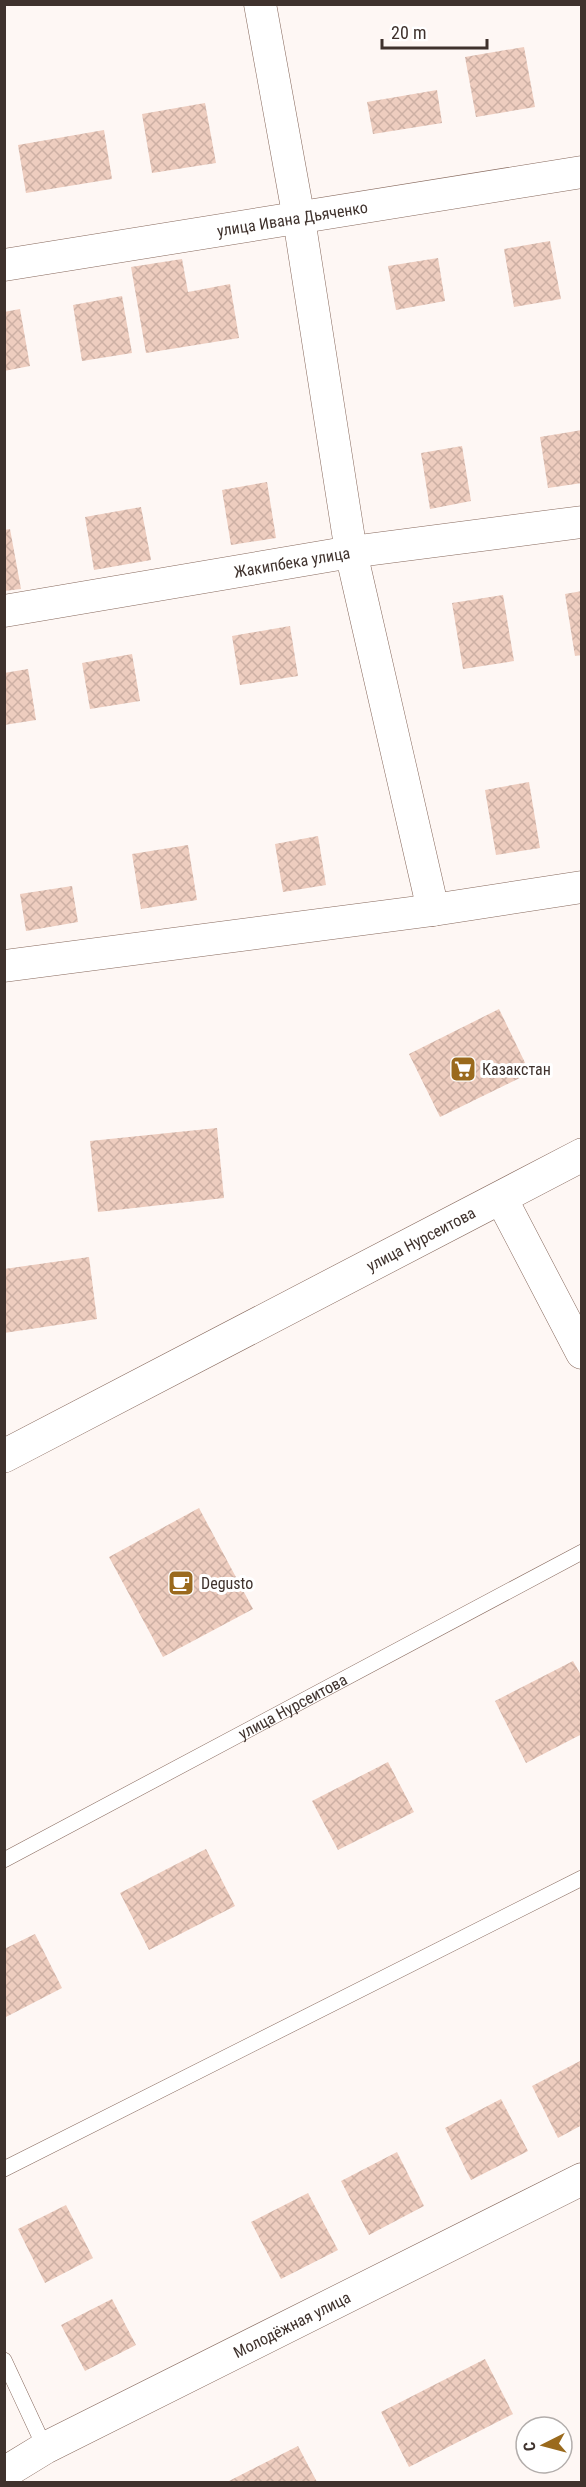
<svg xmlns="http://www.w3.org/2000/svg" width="586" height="2487" viewBox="0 0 586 2487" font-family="'Roboto Condensed',sans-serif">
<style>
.building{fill:url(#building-cross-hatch)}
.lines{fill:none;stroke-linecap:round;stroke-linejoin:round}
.service-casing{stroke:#87695d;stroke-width:16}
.minor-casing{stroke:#87695d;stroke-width:33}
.secondary-casing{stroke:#87695d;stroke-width:34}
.service{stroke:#fff;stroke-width:15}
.minor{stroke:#fff;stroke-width:32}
.secondary{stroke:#fff;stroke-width:33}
.labels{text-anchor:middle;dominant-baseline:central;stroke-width:6;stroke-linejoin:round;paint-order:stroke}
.street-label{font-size:16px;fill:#3f322d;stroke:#fff}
.poi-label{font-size:16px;fill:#3f322d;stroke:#fff;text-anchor:start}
</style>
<defs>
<pattern id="building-cross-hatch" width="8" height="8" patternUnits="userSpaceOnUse" patternTransform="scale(1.5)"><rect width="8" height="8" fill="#eecdbf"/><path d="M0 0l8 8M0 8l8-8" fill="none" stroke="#cdb0a4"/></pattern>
</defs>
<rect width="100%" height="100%" fill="#fef7f4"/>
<path class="building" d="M 524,47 L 535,107 L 476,117 L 465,57 Z
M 437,90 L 442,123 L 373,134 L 367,102 Z
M 205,103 L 216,163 L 152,173 L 142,114 Z
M 104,130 L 112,179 L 26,193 L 18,145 Z
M 550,241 L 561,299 L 514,307 L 504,249 Z
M 438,258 L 445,301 L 396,310 L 388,266 Z
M 182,259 L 188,292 L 230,284 L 239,338 L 146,353 L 131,267 Z
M 122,296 L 132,353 L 82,361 L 73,305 Z
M 20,309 L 30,366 L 4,371 L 4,312 Z
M 582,430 L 582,483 L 548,488 L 540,437 Z
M 462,446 L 471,501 L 430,509 L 421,453 Z
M 267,482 L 276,538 L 231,545 L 222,490 Z
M 141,507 L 151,560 L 94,570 L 85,517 Z
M 10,529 L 21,589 L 4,591 L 4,530 Z
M 582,591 L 582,655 L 575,656 L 565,594 Z
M 503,595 L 514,661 L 463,669 L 452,603 Z
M 290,626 L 298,676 L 240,685 L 232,636 Z
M 132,654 L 140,701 L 90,709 L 82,663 Z
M 28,669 L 36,720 L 4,725 L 4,673 Z
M 529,782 L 540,848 L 496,855 L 485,790 Z
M 318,836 L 326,885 L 283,892 L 275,844 Z
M 188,845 L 197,900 L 141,909 L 132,854 Z
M 72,886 L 78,922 L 26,931 L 20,894 Z
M 499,1009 L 530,1073 L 440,1117 L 409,1054 Z
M 217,1128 L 224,1198 L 98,1212 L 90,1141 Z
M 89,1257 L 97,1319 L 4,1333 L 4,1269 Z
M 199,1508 L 253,1609 L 163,1657 L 109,1557 Z
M 573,1661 L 582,1677 L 582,1734 L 526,1763 L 495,1701 Z
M 388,1762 L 414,1812 L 338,1850 L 312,1801 Z
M 206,1849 L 235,1906 L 149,1950 L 120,1893 Z
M 35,1934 L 62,1988 L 4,2018 L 4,1949 Z
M 582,2060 L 582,2125 L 558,2138 L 532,2086 Z
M 501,2099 L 528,2151 L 471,2180 L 445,2128 Z
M 397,2152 L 424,2206 L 369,2235 L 341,2181 Z
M 308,2193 L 338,2250 L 281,2279 L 251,2222 Z
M 66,2205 L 93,2258 L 45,2283 L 18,2229 Z
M 112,2299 L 136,2345 L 85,2371 L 61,2325 Z
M 485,2359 L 513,2414 L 409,2467 L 381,2412 Z
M 298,2446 L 317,2482 L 227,2482 Z"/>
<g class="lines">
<g class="service-casing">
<g id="service">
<path id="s1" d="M 4,1860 L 582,1552"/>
<path d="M 4,2169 L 582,1878"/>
<path d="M 4,2360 L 45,2448"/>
</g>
</g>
<g class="minor-casing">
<g id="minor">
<path d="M 260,4 L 299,219 L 351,552 L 433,910"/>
<path id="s2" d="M 4,265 L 582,172"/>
<path id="s3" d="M 4,611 L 351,552 L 582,522"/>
<path d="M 4,966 L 433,910 L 582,887"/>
<path d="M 501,1198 L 582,1353"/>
<path id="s4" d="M 4,2473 L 45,2448 L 582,2179"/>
</g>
</g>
<g class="secondary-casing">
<g id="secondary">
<path id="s5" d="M 4,1456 L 582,1155"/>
</g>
</g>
<use href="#service" class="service"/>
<use href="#minor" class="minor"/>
<use href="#secondary" class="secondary"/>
</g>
<defs>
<g id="supermarket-square" transform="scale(1.35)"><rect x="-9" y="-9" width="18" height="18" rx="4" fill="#9a6a1d" stroke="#fff"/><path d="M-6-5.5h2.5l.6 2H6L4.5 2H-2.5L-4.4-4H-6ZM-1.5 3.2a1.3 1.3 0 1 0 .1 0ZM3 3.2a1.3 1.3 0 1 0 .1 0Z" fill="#fff"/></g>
<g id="cafe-square" transform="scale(1.35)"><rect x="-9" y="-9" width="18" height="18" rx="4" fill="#9a6a1d" stroke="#fff"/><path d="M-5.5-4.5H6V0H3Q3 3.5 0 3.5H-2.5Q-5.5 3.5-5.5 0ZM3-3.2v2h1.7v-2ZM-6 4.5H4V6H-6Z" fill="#fff"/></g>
</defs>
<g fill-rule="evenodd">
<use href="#supermarket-square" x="463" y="1069"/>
<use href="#cafe-square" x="181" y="1583"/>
</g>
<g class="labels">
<g class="street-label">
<text stroke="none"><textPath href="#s2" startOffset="292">улица Ивана Дьяченко</textPath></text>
<text stroke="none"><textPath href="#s3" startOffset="292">Жакипбека улица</textPath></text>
<text stroke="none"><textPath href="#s5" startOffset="470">улица Нурсеитова</textPath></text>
<text stroke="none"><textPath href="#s1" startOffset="327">улица Нурсеитова</textPath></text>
<text stroke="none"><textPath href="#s4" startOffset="324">Молодёжная улица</textPath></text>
</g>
<g class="poi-label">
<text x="482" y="1069">Казакстан</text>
<text x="201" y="1583">Degusto</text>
</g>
</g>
<rect width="586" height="2487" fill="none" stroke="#3f322d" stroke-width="12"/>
<g transform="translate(544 2445) rotate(264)"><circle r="28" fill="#ffffff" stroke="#b2adab" stroke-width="1.5"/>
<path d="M0-4.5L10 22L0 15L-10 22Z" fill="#9a6a1d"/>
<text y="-9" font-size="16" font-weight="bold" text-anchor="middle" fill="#3f322d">С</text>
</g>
<path d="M382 39v9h105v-9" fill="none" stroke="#3f322d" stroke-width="3"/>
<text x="391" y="39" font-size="18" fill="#3f322d" stroke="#ffffff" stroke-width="4.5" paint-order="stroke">20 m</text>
</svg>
